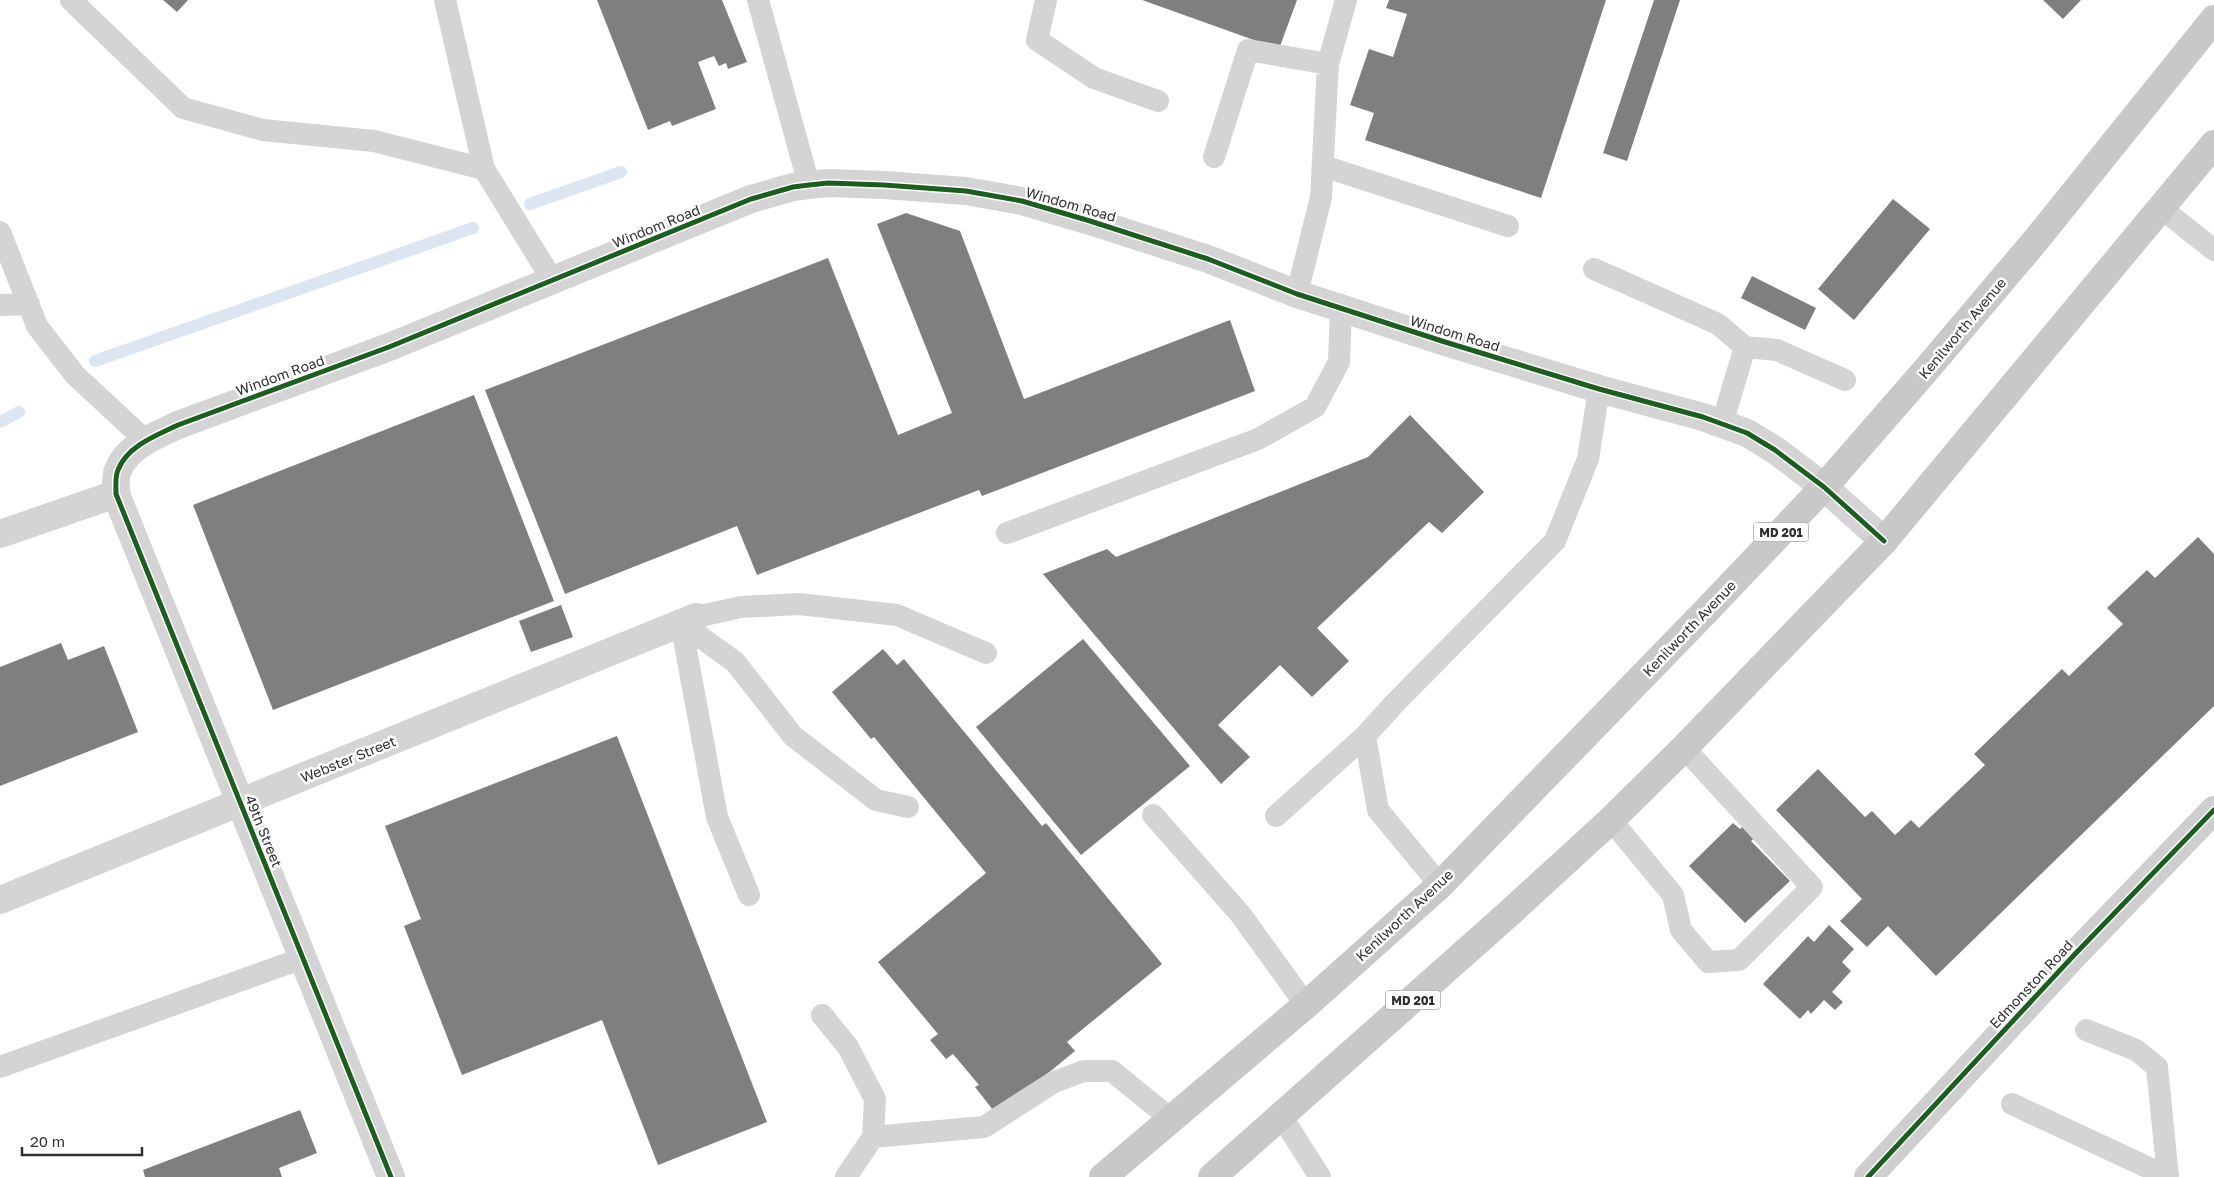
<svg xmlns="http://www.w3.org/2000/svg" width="2214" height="1177" viewBox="0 0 2214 1177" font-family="'Golos Text',sans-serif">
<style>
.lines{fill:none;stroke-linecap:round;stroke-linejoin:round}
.stream{stroke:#dbe6f2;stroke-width:12}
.building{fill:#7f7f7f}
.lane{stroke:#d4d4d4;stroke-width:22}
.street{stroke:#d4d4d4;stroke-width:28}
.secondary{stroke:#cecece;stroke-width:28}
.primary{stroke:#c8c8c8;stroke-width:28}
.cycleway-casing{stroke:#fff;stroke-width:8}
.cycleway{stroke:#1b5e20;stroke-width:5}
.labels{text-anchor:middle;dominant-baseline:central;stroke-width:5;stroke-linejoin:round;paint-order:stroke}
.shield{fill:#fff;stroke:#6e6e6e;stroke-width:1}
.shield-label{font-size:12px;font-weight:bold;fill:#303030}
.street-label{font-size:14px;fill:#303030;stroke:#fff}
</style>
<rect width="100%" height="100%" fill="#fff"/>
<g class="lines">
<path class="stream" d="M 530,204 L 621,172
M 95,361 L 473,228
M 0,422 L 19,412"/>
</g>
<path class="building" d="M 163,0 L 188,0 L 177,12 Z
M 597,0 L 722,0 L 747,62 L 728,69 L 726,63 L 719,66 L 714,56 L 698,62 L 716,109 L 672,126 L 670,121 L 648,130 Z
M 1142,0 L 1297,0 L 1279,49 Z
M 1389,0 L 1606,0 L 1541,198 L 1365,140 L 1374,113 L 1350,105 L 1369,49 L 1393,57 L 1407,14 L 1386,8 Z
M 1654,0 L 1680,0 L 1627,161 L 1603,153 Z
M 2043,0 L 2081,0 L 2063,19 Z
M 1893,199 L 1930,229 L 1854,320 L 1818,289 Z
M 906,213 L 960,231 L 1024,399 L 1230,320 L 1255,391 L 982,496 L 979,490 L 757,575 L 737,526 L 565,594 L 485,390 L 828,258 L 898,435 L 952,413 L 877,224 Z
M 1752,276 L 1816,308 L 1805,330 L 1741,298 Z
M 474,395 L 554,601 L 273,710 L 193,505 Z
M 1410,415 L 1484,492 L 1442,533 L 1429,522 L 1317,628 L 1349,661 L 1312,697 L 1280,665 L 1218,725 L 1250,757 L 1221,784 L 1043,574 L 1107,549 L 1116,557 L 1368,457 Z
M 2198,537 L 2214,554 L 2214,706 L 1936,976 L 1888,926 L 1867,947 L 1840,921 L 1862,899 L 1776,810 L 1818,769 L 1865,817 L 1872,811 L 1895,835 L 1911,820 L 1919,828 L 1985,765 L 1974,754 L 2062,669 L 2069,676 L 2123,624 L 2107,608 L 2147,570 L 2155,578 Z
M 561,605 L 573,637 L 531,652 L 519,621 Z
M 1083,639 L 1190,766 L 1081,855 L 976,727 Z
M 61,643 L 68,660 L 104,646 L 138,732 L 0,786 L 0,667 Z
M 883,649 L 897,665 L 904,659 L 1042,826 L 1046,823 L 1162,964 L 1067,1042 L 1075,1051 L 997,1115 L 975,1087 L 979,1085 L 953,1054 L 946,1059 L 930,1040 L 938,1034 L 878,962 L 986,873 L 874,737 L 871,739 L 832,692 Z
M 617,736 L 767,1122 L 658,1165 L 602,1020 L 462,1075 L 404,926 L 421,919 L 385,826 Z
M 1733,823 L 1740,829 L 1744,825 L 1756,837 L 1751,841 L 1790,881 L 1745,923 L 1689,866 Z
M 1829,925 L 1854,949 L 1842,962 L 1851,971 L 1832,992 L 1843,1002 L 1835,1010 L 1824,1000 L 1811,1014 L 1808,1010 L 1800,1019 L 1763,984 L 1808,936 L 1814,942 Z
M 300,1110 L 317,1153 L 279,1168 L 282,1177 L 145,1177 L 143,1170 Z"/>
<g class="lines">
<path class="lane" d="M 71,0 L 183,108 L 263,130 L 374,141 L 484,169 L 553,281
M 445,0 L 484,169
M 758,0 L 809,185
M 1046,0 L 1037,40 L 1094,78 L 1158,101
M 1214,157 L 1248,50 L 1328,64
M 1323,166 L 1508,226
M 2161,208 L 2214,250
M 0,232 L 37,326 L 75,375 L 146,441
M 1594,269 L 1718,324 L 1745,347 L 1722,424
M 1297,294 L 1321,197 L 1328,64 L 1346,0
M 0,305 L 29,304
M 1745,347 L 1777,350 L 1845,380
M 1007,533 L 1258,439 L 1315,407 L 1339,362 L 1341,308
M 696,617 L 741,607 L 799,604 L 897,615 L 986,653
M 1153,815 L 1241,915 L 1306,1005
M 1276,816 L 1365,736
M 1611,820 L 1673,895 L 1681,930 L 1708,962 L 1739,960 L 1812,887 L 1684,748
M 1440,885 L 1378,810 L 1365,736 L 1395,703 L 1555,541 L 1588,459 L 1599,389
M 749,895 L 717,817 L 681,623 L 735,662 L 793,736 L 876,800 L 908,807
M 822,1015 L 848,1047 L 875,1099 L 873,1137 L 846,1177
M 2086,1030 L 2136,1050 L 2157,1067 L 2168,1177
M 0,1067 L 303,958
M 2012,1104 L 2149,1168 L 2159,1177
M 1282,1117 L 1320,1177
M 873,1137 L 984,1127 L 1054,1082 L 1084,1071 L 1112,1071 L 1171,1119"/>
<path class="street" d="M 0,534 L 116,494
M 0,900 L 696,617
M 391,1177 L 116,494 C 116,487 115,476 118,470 C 127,446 157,435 178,425 L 389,347 L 751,199 L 793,187 L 809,185 L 828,183 L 884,185 L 966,191 L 1022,201 L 1090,221 L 1208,259 L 1297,294 L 1445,342 L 1599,389 L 1703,417 L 1747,433 L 1775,450 L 1824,487 L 1884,541"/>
<path class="secondary" d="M 1868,1177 L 2076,953 L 2214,810"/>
<path class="primary" d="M 1103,1177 L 1306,1005 L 1440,885 L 1706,611 L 1824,487 L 1926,370 L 2036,240 L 2214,19
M 1212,1177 L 1505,917 L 1611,820 L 1684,748 L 1884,541 L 2214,144"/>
<g class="cycleway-casing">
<path id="cycleway" d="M 391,1177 L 116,494 C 116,487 115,476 118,470 C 127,446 157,435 178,425 L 389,347 L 751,199 L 793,187 L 809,185 L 828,183 L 884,185 L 966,191 L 1022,201 L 1090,221 L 1208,259 L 1297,294 L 1445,342 L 1599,389 L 1703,417 L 1747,433 L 1775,450 L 1824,487 L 1884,541
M 1868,1177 L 2076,953 L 2214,810"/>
</g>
<use href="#cycleway" class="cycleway"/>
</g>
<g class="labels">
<g class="shield">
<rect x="1753.5" y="522.5" width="55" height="19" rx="4"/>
<rect x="1385.5" y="990.5" width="55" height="19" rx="4"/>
</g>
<g class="shield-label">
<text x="1781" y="532">MD 201</text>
<text x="1413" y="1000">MD 201</text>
</g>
<g class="street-label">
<text transform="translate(1071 204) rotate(16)">Windom Road</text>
<text transform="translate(656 226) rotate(-22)">Windom Road</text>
<text transform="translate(1962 328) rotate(-50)">Kenilworth Avenue</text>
<text transform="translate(1455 333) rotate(17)">Windom Road</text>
<text transform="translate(280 375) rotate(-20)">Windom Road</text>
<text transform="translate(1689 628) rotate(-46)">Kenilworth Avenue</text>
<text transform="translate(348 759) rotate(-22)">Webster Street</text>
<text transform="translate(264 831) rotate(68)">49th Street</text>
<text transform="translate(1404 915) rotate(-43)">Kenilworth Avenue</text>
<text transform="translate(2031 984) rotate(-47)">Edmonston Road</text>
</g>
</g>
<path d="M22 1147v8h120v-8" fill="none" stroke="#303030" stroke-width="2.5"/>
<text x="30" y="1147" font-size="15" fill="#303030" stroke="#ffffff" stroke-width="4" paint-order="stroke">20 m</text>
</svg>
